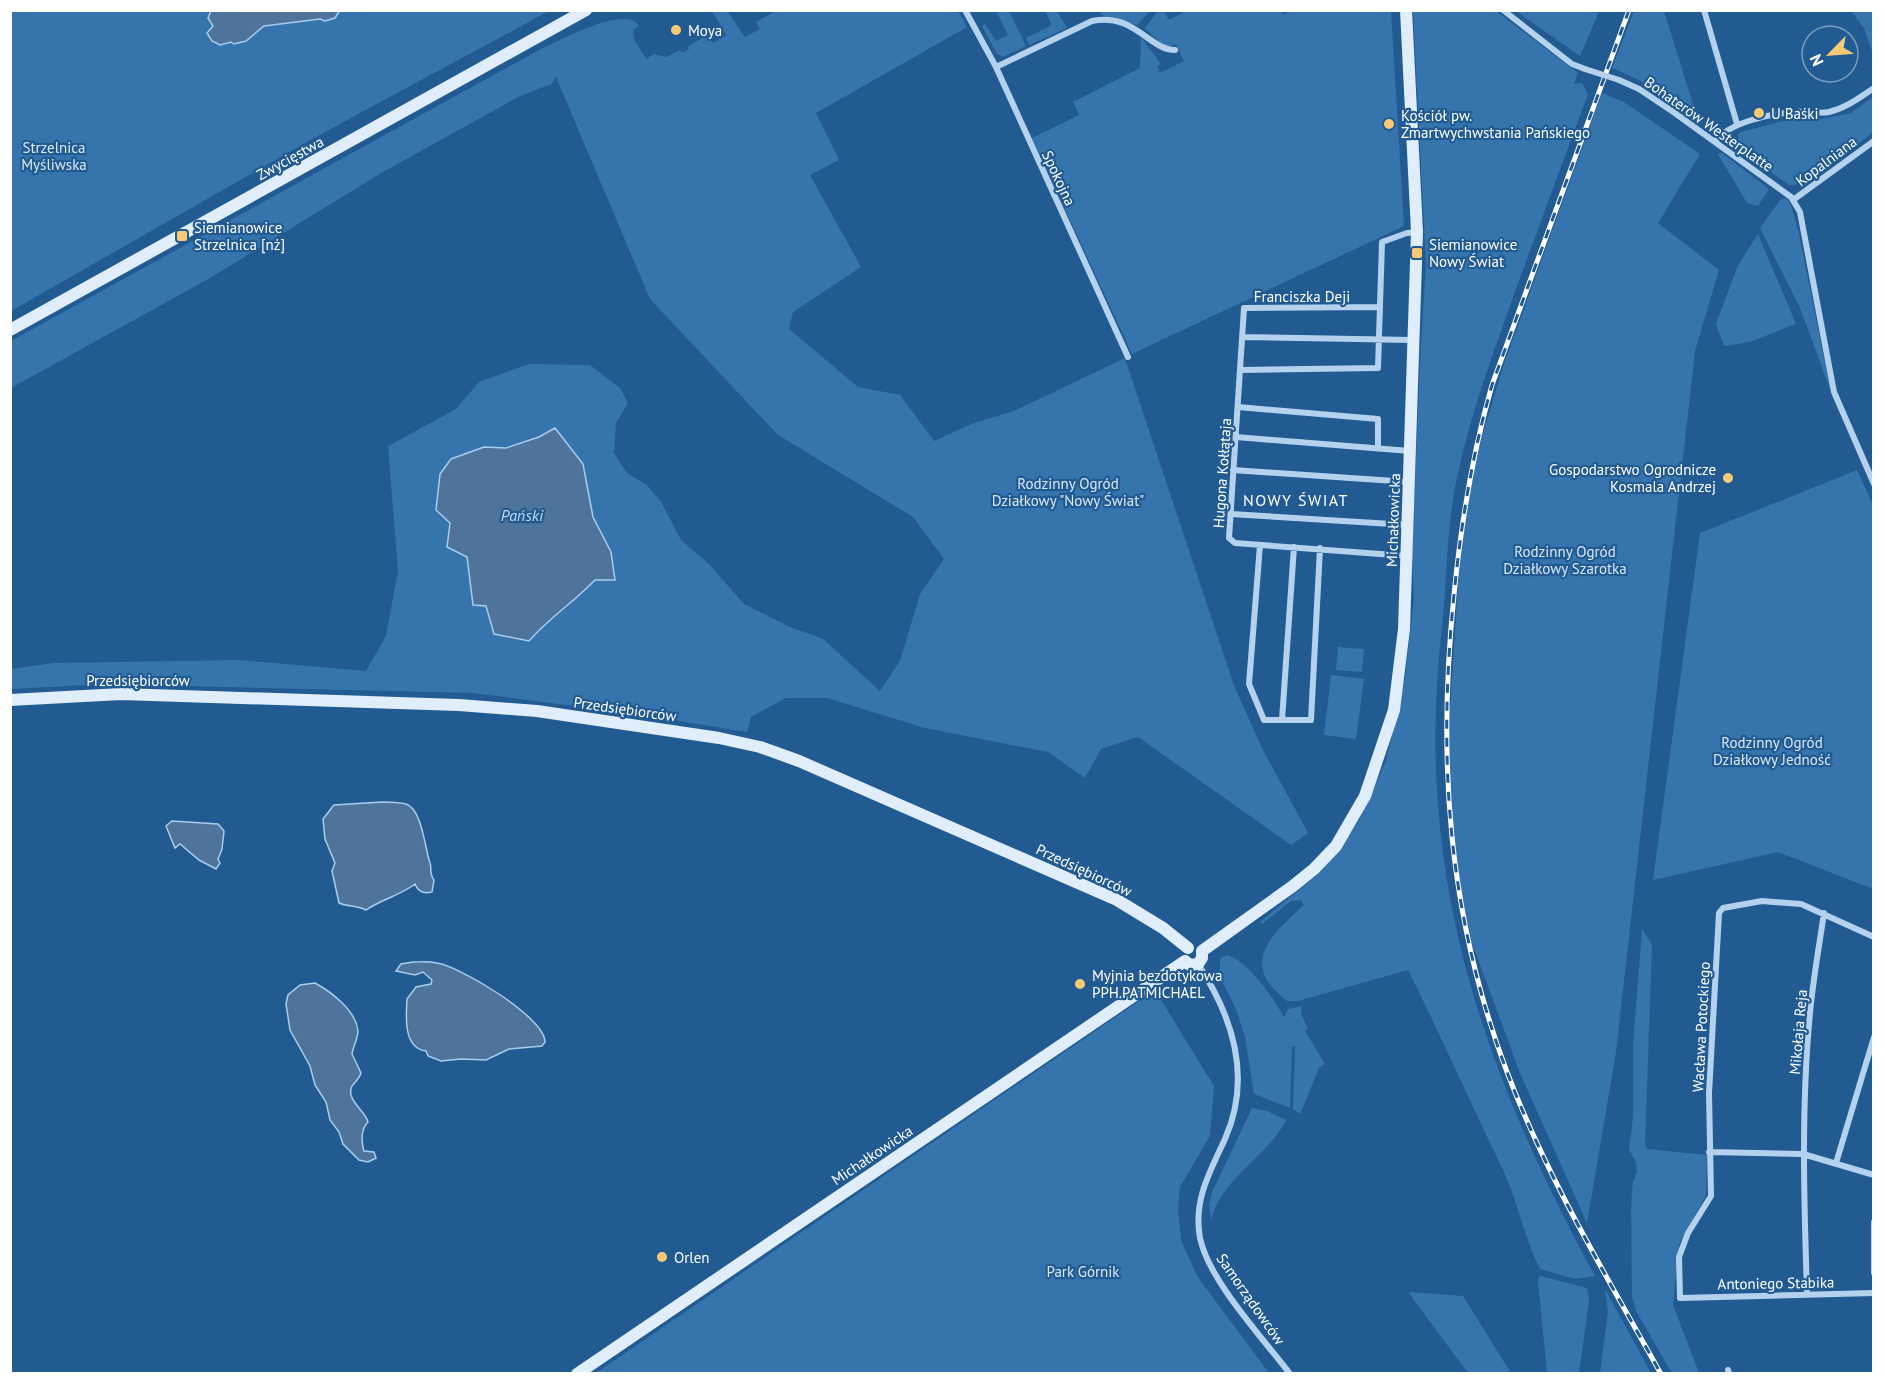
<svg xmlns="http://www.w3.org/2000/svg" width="1884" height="1384" viewBox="0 0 1884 1384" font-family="'PT Sans',sans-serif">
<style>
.green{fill:#3674ae;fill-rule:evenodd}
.water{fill:#4e749b;stroke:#a8cdee;stroke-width:1.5}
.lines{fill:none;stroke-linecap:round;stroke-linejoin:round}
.street{stroke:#b4d2ed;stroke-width:6}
.secondary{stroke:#e0edfa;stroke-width:12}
.rail-casing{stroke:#fff;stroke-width:5}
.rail{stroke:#225b91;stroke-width:3;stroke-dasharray:9;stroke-linecap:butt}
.street-bridge{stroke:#b4d2ed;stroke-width:6}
.poi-dot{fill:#f8ca76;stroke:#225b91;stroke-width:2}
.labels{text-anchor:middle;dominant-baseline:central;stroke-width:4.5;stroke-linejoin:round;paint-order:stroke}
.poi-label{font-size:15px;fill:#fff;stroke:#225b91;text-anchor:start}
.street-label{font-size:15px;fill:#fff;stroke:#225b91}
.park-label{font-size:15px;fill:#d9eaf9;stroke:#225b91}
.neighbourhood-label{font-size:16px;letter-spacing:1.5px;fill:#fff;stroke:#225b91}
.water-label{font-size:16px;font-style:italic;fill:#c0dbf3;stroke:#225b91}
</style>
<rect width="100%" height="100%" fill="#225b91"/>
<path class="green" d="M 1188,10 L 1281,10 L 1283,15 L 1293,10 L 1391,11 L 1404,226 L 1132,354 L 1032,138 L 1079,115 L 1073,102 L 1140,68 L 1141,37 L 1161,64 L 1157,66 L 1160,73 L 1184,61 L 1176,44 L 1168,47 L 1160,43 L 1145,28 L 1158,11 L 1164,11 L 1169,20 Z
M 10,11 L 549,11 L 312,139 L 11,311 Z
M 712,11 L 727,11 L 745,37 L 760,29 L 756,22 L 776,11 L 958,11 L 967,27 L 816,113 L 839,160 L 810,175 L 861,267 L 793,312 L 789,329 L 858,387 L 900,395 L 934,441 L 974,423 L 1014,411 L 1125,358 L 1235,688 L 1262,748 L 1308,833 L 1291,845 L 1138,737 L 1101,749 L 1085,778 L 1048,752 L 925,728 L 827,698 L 786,698 L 751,717 L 747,732 L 642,715 L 473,693 L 106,684 L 11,689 L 11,669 L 54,663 L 239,660 L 366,671 L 386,636 L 398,571 L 388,446 L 456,409 L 479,382 L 529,364 L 590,365 L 620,388 L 628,403 L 616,423 L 614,453 L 627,473 L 647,485 L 661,502 L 681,540 L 709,564 L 744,604 L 790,627 L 823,639 L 880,691 L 900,661 L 920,594 L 944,559 L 913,517 L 778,435 L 650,299 L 556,77 L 551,84 L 518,97 L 383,172 L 210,278 L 11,388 L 11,341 L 541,49 C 561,40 626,4 639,26 L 633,30 L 634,39 L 646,59 L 654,54 L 666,57 L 680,50 L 682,53 L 689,49 L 688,46 L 708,35 L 713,43 L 726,35 ZM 555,429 L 583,464 L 593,517 L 611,552 L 595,580 L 576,599 L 549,619 L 529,641 L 486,605 L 473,605 L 467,557 L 447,547 L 450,523 L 484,447 C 510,449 532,441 555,429 Z
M 996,11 L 1009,11 L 1026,46 L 1003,57 L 997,54 L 982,26 L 985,24 L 996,41 L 1008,35 Z
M 1045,11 L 1057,11 L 1067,28 L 1029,45 L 1026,38 L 1052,25 Z
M 1101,11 L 1101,10 L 1150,11 L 1137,25 L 1101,15 Z
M 1413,11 L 1496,11 L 1578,73 L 1574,84 L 1582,83 L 1588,94 C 1564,158 1541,222 1517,286 C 1494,351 1470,414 1456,482 C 1446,532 1447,585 1441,636 C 1415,875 1482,1069 1595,1276 L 1575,1279 L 1540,1269 C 1524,1238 1518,1202 1503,1170 C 1471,1104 1441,1036 1408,970 L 1298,1001 L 1287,1001 C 1238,964 1271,935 1304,905 L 1301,900 L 1291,901 L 1262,924 L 1260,922 L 1316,876 L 1340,849 L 1360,818 L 1386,761 L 1405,677 L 1414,599 L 1412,559 L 1420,362 L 1426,264 Z
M 1516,11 L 1598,11 L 1598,14 L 1580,56 Z
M 1634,11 L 1664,11 L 1696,114 L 1635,78 L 1612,68 Z
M 1851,11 L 1873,11 L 1873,54 L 1864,28 Z
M 1602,93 L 1624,102 L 1700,154 L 1658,223 L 1719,270 L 1695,351 L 1616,1052 L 1587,1223 L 1520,1073 L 1472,943 L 1459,882 L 1451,813 L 1448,739 L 1461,539 L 1478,450 L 1504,364 Z
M 1873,97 L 1873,132 C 1855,146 1810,188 1789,185 L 1739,149 L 1738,135 L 1741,132 L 1798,117 L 1821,119 L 1851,113 Z
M 1717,153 L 1722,153 L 1769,189 L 1758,206 L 1747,203 Z
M 1786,198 L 1791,205 L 1799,234 L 1831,392 L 1800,308 L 1760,228 L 1780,200 Z
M 1758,234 L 1796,324 L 1750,342 L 1724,346 L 1716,324 L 1738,265 Z
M 1857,470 L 1874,507 L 1873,889 L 1778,852 L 1653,880 L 1700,533 Z
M 1338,647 L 1364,649 L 1362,672 L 1336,670 Z
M 1331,675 L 1364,679 L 1356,739 L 1324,735 Z
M 1642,929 L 1652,945 L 1645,1144 L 1647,1149 L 1707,1155 L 1706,1195 L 1679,1244 L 1673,1305 L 1699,1373 L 1672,1373 L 1636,1311 L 1632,1297 L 1631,1206 L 1633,1181 L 1637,1172 L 1636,1162 L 1629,1150 L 1633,1117 L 1633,1045 Z
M 1226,955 C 1246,958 1274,999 1284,1017 L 1288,1009 L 1302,1006 L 1301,1014 L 1308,1028 L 1305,1031 L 1325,1064 L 1319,1068 L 1300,1114 L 1293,1109 L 1295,1046 L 1292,1047 L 1290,1108 L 1254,1094 L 1245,1037 L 1236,1009 L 1220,977 L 1220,959 Z
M 1155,990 L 1214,1086 L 1210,1136 L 1180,1187 L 1178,1209 L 1181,1240 L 1197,1276 L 1269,1373 L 596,1373 Z
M 1252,1108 L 1267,1111 L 1286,1120 C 1267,1158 1221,1178 1211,1220 L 1209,1205 L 1212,1192 Z
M 1540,1276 L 1587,1288 L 1589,1301 L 1579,1373 L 1547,1373 L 1538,1280 Z
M 1605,1289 L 1651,1373 L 1600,1373 L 1608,1312 Z
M 1408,1292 L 1463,1296 L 1511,1373 L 1468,1373 Z"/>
<path class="water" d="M 340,10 L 335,18 L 325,21 L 320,19 L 264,26 L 246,41 L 234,44 L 231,42 L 220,45 L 212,41 L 207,33 L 213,26 L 208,18 L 211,11 Z
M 555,428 L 583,464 L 593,517 L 611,552 L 615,580 L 595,580 C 574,602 549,618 529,641 L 494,634 L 486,606 L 473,605 L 467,557 L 447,547 L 450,523 L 436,510 L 440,474 L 451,459 L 484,447 L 506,448 L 539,437 Z
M 382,802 C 389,802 398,802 406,804 C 422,809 425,849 430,863 C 432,869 429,874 434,880 L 432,892 C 424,894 418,892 415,884 C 399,896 382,899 366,910 C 357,905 348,907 339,903 L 332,871 L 335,863 L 325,839 L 323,819 L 334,805 Z
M 172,821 L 218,824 L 224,831 L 222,849 L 218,859 L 220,863 L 216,869 L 199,860 L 180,844 L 175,848 L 166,826 Z
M 413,962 C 421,962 429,961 437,963 C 459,966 545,1017 545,1042 L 542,1046 L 509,1049 L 486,1060 L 461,1059 L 441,1061 L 428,1056 L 426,1051 C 403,1048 406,1016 407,999 L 416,987 L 431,984 L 432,980 L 423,972 L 415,975 L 396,971 L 401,964 Z
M 315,983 C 331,992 356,1010 358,1031 C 358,1038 353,1047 352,1054 L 361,1073 C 359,1079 355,1082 352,1086 C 345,1100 366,1111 368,1122 C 361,1129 361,1141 364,1151 L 374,1152 L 376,1158 L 368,1162 L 359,1160 L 343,1144 L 339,1132 L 330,1120 L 326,1102 L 315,1085 L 310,1066 L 290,1030 L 286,1004 L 288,995 L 300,985 Z"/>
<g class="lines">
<path class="street" d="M 965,10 L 996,67 L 1128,357
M 1503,10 L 1572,64 L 1585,69
M 1704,10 L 1737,124
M 996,67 L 1092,21 C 1134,12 1149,50 1175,50
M 1619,80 L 1639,89 L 1672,111 L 1791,197 L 1800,212 L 1834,392 L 1874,484
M 1716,141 C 1729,122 1774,113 1796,112 C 1807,111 1818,114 1829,112 C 1846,108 1859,98 1874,88
M 1793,200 L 1874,141
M 1380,307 L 1244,308 L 1229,538 L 1235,543 L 1407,556
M 1243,337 L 1412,340
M 1241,370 L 1378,368 L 1382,242 L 1407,233 L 1417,232
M 1238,407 L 1378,419 L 1378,449
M 1236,437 L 1410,451
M 1233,470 L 1409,482
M 1231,514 L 1408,525
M 1260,545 L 1249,684 L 1264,720 L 1311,720 L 1320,548
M 1282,720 L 1294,547
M 1874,937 L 1801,904 L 1762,901 L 1723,908 L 1719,913 L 1709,1093 L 1711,1196 L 1688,1233 L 1679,1257 L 1680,1298 L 1874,1293
M 1198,964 C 1233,1017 1252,1078 1225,1139 C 1210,1172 1193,1200 1200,1238 C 1209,1281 1263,1338 1290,1374
M 1709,1152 L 1803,1154 L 1874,1175
M 1836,1163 L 1874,1037
M 1874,1222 L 1874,1273
M 1807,1294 C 1804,1201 1801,1107 1810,1013 C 1813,980 1819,947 1824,913
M 1728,1370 L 1729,1374"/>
<path class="secondary" d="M 10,330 L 586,10
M 10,700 L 121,694 L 459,705 L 537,711 L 719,738 L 760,747 L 799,761 L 1117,900 L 1163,928 L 1188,948
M 1202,951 L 1293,886 L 1314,869 L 1336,846 L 1365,796 L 1394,710 L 1404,629 L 1417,232 L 1406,10
M 1185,961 L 1190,965 L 1198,964 L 1202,958 L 1202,951
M 577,1374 L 1185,961"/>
<g class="rail-casing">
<path id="rail" d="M 1629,10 L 1492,385 C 1472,455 1461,523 1454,595 C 1437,761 1448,915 1507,1072 C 1547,1178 1606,1275 1661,1374"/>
</g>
<use href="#rail" class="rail"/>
<path class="street-bridge" d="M 1585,69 L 1619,80"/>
</g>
<g class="poi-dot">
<circle cx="676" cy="30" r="6"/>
<circle cx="1759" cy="113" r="6"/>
<circle cx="1389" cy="124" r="6"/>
<rect x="176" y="230" width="12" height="12" rx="3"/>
<rect x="1411" y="247" width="12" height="12" rx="3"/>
<circle cx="1728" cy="478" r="6"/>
<circle cx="1080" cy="984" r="6"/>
<circle cx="662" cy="1257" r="6"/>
</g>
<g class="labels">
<g class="poi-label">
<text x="688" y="30">Moya</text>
<text x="1771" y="113">U Baśki</text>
<text x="1401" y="115">Kościół pw.<tspan x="1401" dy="17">Zmartwychwstania Pańskiego</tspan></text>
<text x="194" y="227">Siemianowice<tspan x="194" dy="17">Strzelnica [nż]</tspan></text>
<text x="1429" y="244">Siemianowice<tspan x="1429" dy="17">Nowy Świat</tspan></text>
<text x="1716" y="469" text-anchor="end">Gospodarstwo Ogrodnicze<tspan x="1716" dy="17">Kosmala Andrzej</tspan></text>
<text x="1092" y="975">Myjnia bezdotykowa<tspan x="1092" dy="17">PPH.PATMICHAEL</tspan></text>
<text x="674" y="1257">Orlen</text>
</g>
<g class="street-label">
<text transform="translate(1709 124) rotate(35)">Bohaterów Westerplatte</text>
<text transform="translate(290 158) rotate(-29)">Zwycięstwa</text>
<text transform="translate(1826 161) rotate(-37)">Kopalniana</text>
<text transform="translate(1059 178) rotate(65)">Spokojna</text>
<text x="1302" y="296">Franciszka Deji</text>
<text transform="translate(1222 473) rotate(-86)">Hugona Kołłątaja</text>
<text transform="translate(1393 520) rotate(-88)">Michałkowicka</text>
<text x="138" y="680">Przedsiębiorców</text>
<text transform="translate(625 709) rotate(8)">Przedsiębiorców</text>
<text transform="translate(1084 870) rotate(25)">Przedsiębiorców</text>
<text transform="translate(1701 1027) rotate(-87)">Wacława Potockiego</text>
<text transform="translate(1798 1032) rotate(-85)">Mikołaja Reja</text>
<text transform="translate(872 1155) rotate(-34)">Michałkowicka</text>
<text transform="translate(1776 1283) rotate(-1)">Antoniego Stabika</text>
<text transform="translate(1251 1299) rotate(55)">Samorządowców</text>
</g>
<g class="park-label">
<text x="54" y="147">Strzelnica<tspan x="54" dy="17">Myśliwska</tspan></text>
<text x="1068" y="483">Rodzinny Ogród<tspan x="1068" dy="17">Działkowy "Nowy Świat"</tspan></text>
<text x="1565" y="551">Rodzinny Ogród<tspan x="1565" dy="17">Działkowy Szarotka</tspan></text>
<text x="1772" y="742">Rodzinny Ogród<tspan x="1772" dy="17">Działkowy Jedność</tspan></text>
<text x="1083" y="1271">Park Górnik</text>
</g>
<g class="neighbourhood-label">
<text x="1296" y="500">NOWY ŚWIAT</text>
</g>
<g class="water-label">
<text x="522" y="515">Pański</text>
</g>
</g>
<rect width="1884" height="1384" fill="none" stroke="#ffffff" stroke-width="24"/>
<g transform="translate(1830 54) rotate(245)"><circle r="28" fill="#225b91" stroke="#7a9dbd" stroke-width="1.5"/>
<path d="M0-4.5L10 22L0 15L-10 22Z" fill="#f8ca76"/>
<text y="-9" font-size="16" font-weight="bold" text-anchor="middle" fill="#ffffff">N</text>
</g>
</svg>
